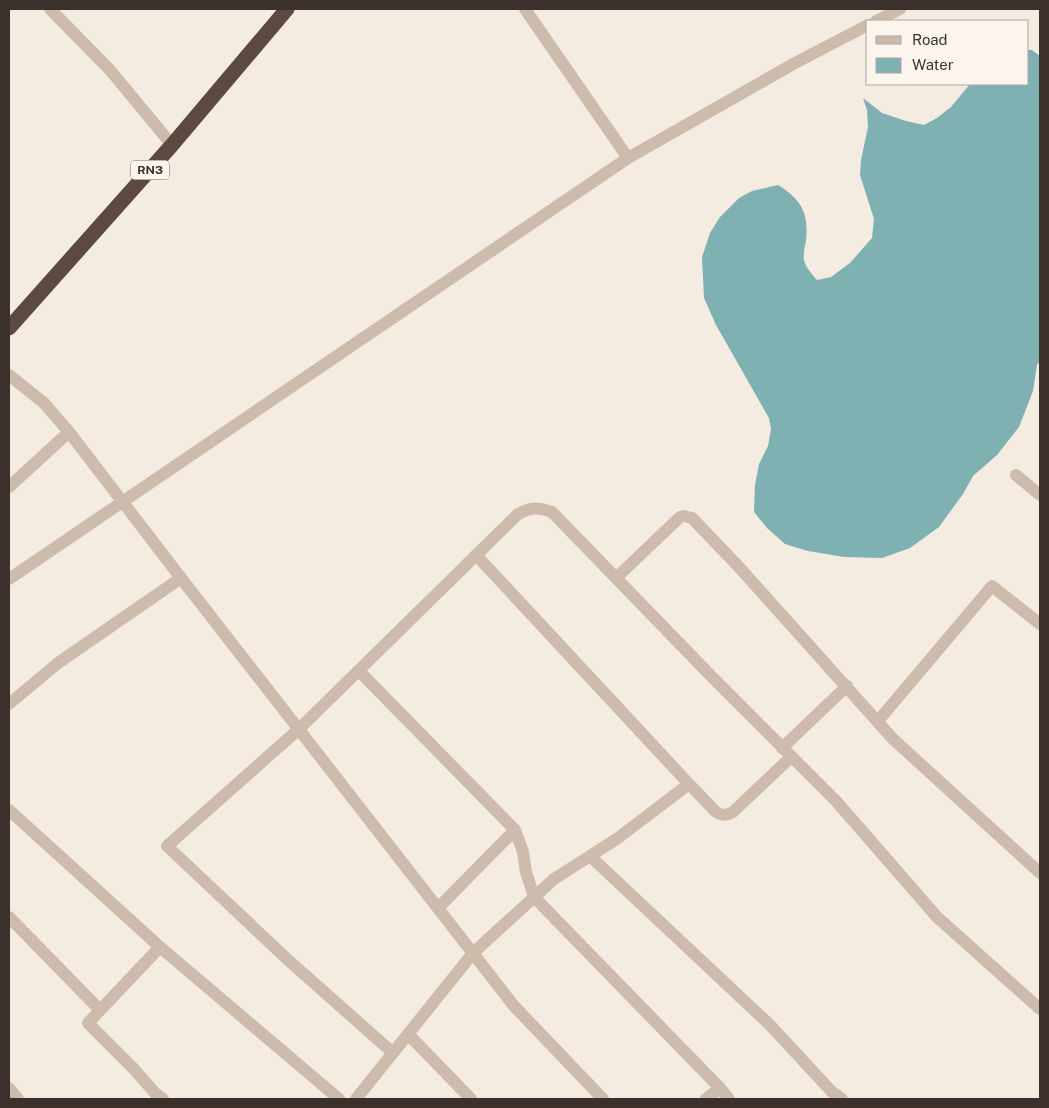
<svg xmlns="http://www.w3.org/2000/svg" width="1049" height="1108" viewBox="0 0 1049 1108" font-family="'Public Sans',sans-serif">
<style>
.water{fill:#7fb0b2}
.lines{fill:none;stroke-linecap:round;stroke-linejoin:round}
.minor{stroke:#cdbbac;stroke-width:12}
.highway{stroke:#5c4a42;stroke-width:15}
.labels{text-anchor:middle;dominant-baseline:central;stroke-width:5;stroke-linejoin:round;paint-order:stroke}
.shield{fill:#fbf5ee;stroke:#756b66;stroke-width:1}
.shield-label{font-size:12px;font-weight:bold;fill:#3b302b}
</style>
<rect width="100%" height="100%" fill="#f4ebe1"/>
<path class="water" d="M 1028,50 L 1032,50 L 1040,56 L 1040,361 L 1037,365 L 1033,391 L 1019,427 L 997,455 L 973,476 L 963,494 L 939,527 L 910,548 L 882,558 L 844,557 L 808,551 L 785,544 L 767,528 L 754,512 L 755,485 L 759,464 L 768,446 L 771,429 L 769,418 L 716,325 L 704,298 L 702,257 L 710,233 L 720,217 L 739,198 L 752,191 L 778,185 C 801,199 809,213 806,240 C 805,246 803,254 804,260 C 806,268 812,274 817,280 L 831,277 L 850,263 L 872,238 L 874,219 L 860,175 L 861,160 L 868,127 L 867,110 L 863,98 L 882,113 L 906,121 L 924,125 L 937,118 L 951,107 L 970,84 L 1028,84 Z"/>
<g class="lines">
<path class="minor" d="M 50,9 L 110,70 L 172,145
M 525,9 L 628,158 L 795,63 L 868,25
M 876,21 L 900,9
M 9,375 L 44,403 L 69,432 L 181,578 L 514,1006 L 603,1099
M 1016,475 L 1040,495
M 9,487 L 69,432
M 476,555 L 689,784 L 715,811 C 721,816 726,816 733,812 L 791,757
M 616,578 L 680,517 L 684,516 L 692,518 L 738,566 L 893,739 L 1040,873
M 9,579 L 628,158
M 359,671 L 515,830 L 523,852 L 526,872 L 534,897 L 720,1088 L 729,1099
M 9,704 L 58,663 L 181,578
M 878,721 L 992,586 L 1040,624
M 782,748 L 847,686
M 9,810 L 160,947 L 339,1099
M 590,856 L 770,1025 L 832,1092 L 842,1099
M 438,908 L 515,830
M 9,917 L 100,1010
M 160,947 L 88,1023 L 133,1068 L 155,1093 L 163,1099
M 408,1034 L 471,1099
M 393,1053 L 287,959 L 167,846 L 299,729 L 518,514 C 531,507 538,507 552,512 L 713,678 L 836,801 L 937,917 L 1040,1009
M 9,1088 L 18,1099
M 356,1099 L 473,953 L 554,879 L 618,838 L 689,784
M 706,1099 L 720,1088"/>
<path class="highway" d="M 9,328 L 172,145 L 287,9"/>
</g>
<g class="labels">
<rect class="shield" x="131" y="160.5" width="38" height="19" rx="4"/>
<g class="shield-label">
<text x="150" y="170">RN3</text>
</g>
</g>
<rect width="1049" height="1108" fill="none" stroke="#3b302b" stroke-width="20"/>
<rect x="866" y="20" width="162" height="65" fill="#fbf5ee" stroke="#aea6a0"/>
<rect x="876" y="36" width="25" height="8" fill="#cdbbac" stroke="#aea6a0"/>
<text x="912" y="45" font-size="15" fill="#3b302b">Road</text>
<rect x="876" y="58" width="25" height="15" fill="#7fb0b2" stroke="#aea6a0"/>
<text x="912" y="70" font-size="15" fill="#3b302b">Water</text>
</svg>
